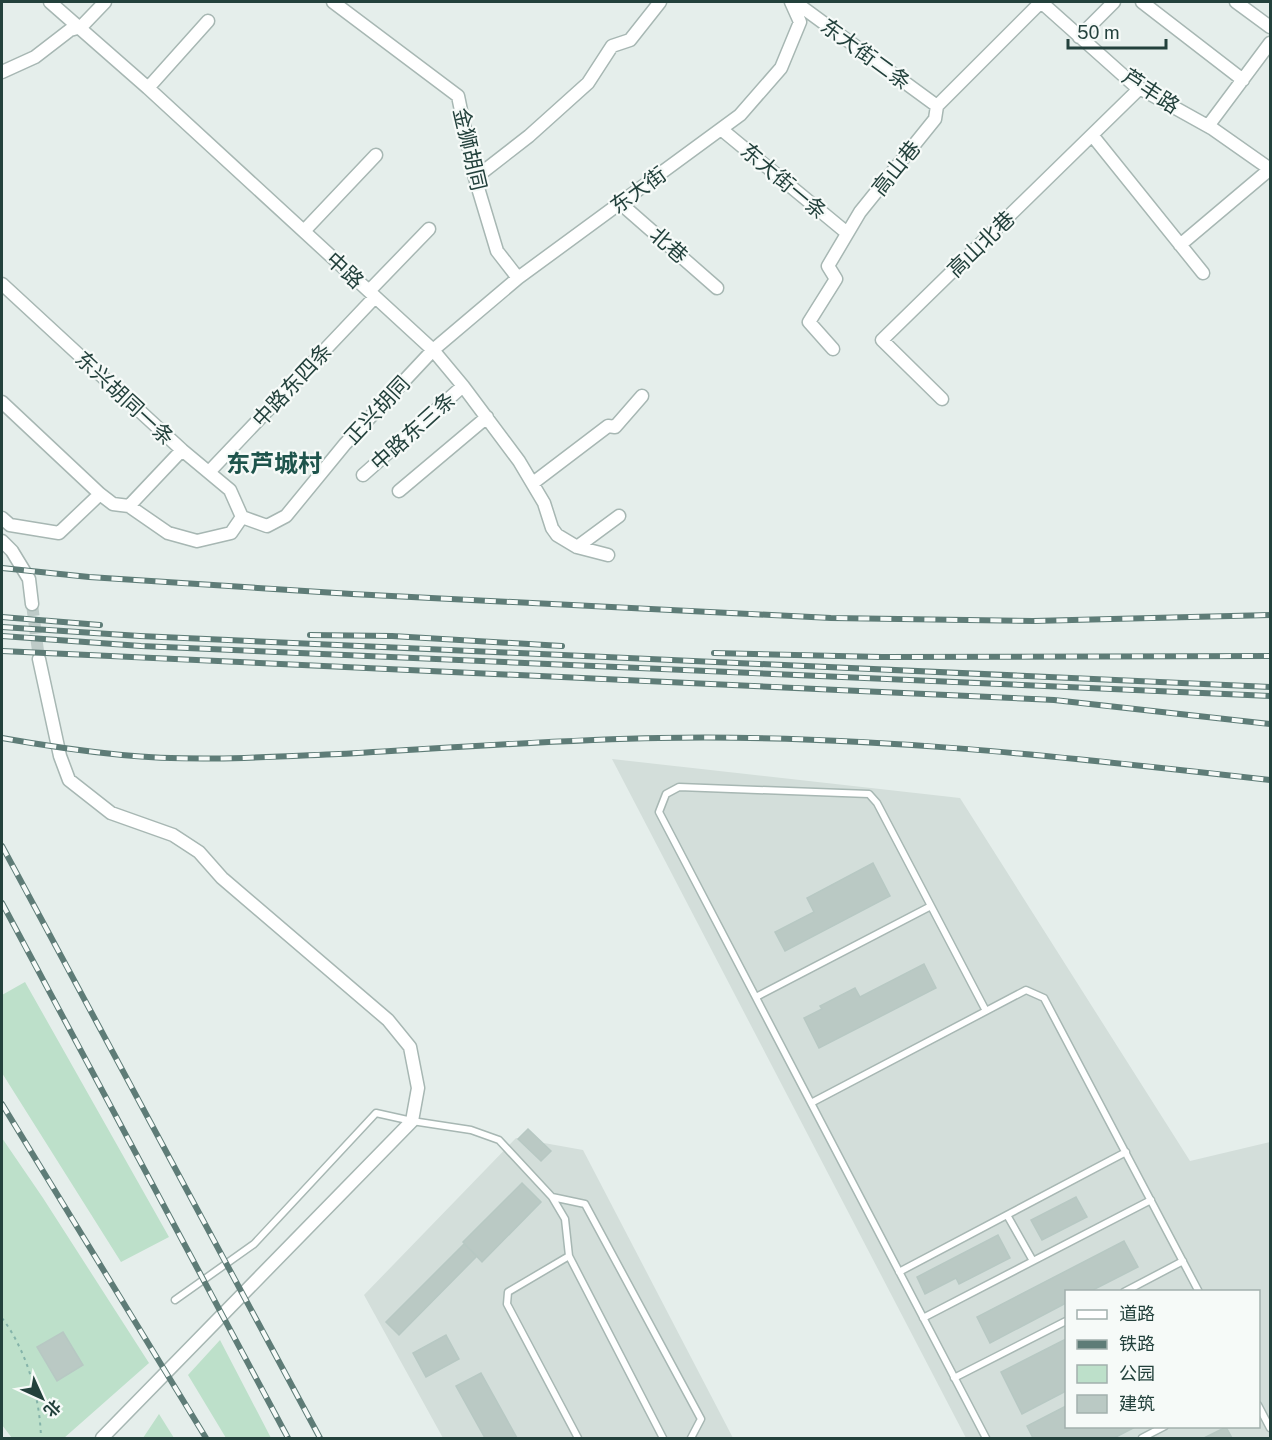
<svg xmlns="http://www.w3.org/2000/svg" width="1272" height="1440" viewBox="0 0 1272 1440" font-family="'Public Sans','Noto Sans SC',sans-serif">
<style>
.built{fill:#d3deda;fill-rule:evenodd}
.green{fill:#bde0ca}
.building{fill:#bac9c4;stroke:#b7c8c3;stroke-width:1.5}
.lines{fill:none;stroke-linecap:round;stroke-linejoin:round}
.minor-tunnel{stroke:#becbc8;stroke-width:12;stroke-dasharray:12 6;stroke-linecap:butt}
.service-casing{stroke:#a7b7b3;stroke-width:9}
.minor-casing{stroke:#a7b7b3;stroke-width:15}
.path{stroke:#84b3a9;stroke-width:2;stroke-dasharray:3 4.5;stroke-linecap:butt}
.service{stroke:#fff;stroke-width:6}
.minor{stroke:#fff;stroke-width:12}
.rail-casing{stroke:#5e7c77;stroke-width:6}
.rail{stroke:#f6faf8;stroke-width:4;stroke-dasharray:11;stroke-linecap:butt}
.labels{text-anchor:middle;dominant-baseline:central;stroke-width:4.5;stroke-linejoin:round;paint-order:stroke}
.street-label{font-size:21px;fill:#23413c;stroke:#f6faf8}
.quarter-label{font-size:24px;font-weight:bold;fill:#1e544c;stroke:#f6faf8}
</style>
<rect width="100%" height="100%" fill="#e5eeeb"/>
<path class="built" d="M 612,759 L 960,798 L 1190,1161 L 1270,1142 L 1270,1438 L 966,1438 ZM 1066,1292 L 1258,1292 L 1258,1426 L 1066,1426 Z
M 516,1138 L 583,1150 L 733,1438 L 443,1438 L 364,1295 Z"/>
<path class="green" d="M 25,982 L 169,1237 L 121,1262 L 2,1073 L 2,995 Z
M 2,1138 L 43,1198 L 149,1363 L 64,1438 L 12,1438 L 2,1425 Z
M 220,1340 L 271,1438 L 226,1438 L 188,1375 Z
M 159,1414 L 174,1438 L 143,1438 Z"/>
<path class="building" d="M 873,863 L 890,896 L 785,951 L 775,932 L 814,912 L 807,898 Z
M 924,964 L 936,988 L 819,1048 L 804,1018 L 822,1009 L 820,1006 L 855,988 L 860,997 Z
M 528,1129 L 551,1151 L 541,1161 L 518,1139 Z
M 522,1183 L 541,1202 L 482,1262 L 463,1242 Z
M 1076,1197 L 1087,1217 L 1042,1240 L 1031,1220 Z
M 998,1235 L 1010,1258 L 959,1284 L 956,1278 L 925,1294 L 917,1277 Z
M 1124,1241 L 1138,1267 L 1089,1292 L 1066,1292 L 1066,1303 L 990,1343 L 977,1317 Z
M 464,1244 L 477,1256 L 399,1335 L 386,1322 Z
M 63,1332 L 83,1365 L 57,1381 L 37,1347 Z
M 446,1335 L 459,1359 L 426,1377 L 413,1353 Z
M 1066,1339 L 1066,1391 L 1022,1414 L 1001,1372 Z
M 481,1373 L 517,1438 L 485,1438 L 456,1386 Z
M 1066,1406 L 1066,1426 L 1137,1426 L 1114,1438 L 1033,1438 L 1027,1426 Z
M 1226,1427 L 1232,1438 L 1204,1438 Z"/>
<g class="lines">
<path class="minor-tunnel" d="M 32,604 L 39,659"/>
<g class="service-casing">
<path id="service" d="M 756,997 L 931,906
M 811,1103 L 1026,990 L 1044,998 L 1199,1292
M 552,1197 L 585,1204 L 701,1419 L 691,1438
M 1007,1215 L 1033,1261
M 569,1256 L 508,1292 L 507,1304 L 578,1438
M 899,1272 L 1126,1152
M 1124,1292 L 1183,1261
M 175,1300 L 254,1244 L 376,1113 L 412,1121 L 471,1130 L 499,1140 L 552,1197 L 565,1219 L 569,1256 L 663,1438
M 923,1318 L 1151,1200
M 954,1378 L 1066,1321
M 1258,1405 L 1270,1428
M 986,1438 L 659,812 L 666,794 L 679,787 L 869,794 L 877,803 L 986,1011
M 1142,1438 L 1165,1426"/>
</g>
<g class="minor-casing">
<path id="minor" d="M 50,2 L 148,88 L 433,350 L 463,386 L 519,461 L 544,503 L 552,528 L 557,535 L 577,547 L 608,555
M 333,2 L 458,96 L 475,178 L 497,251 L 518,278
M 795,2 L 937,106
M 1041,2 L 1134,85 L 1213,129 L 1270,169
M 1142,2 L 1243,80
M 1236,2 L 1270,27
M 1079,37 L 1114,2
M 2,72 L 35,57 L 70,30 L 81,27 L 105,2
M 148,88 L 208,21
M 1208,126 L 1270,43
M 721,129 L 847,233
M 1092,135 L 1203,273
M 475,178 L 529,136 L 588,83 L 612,46 L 630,40 L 660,2
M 620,203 L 717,288
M 304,231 L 376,155
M 1180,245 L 1270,169
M 2,284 L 182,450 L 230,490 L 242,517
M 369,291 L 429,229
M 833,349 L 809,322 L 836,279 L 828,266 L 860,212 L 935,119 L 937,106 L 1041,2
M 942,399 L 882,340 L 1140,88
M 2,402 L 100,494 L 113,504 L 129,506 L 168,533 L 197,541 L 231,533 L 242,517
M 209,472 L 375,297
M 363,475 L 463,386
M 533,483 L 608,426 L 615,427 L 642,396
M 399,491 L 487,417
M 129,506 L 182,450
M 242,517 L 267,526 L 286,516 L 345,444 L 433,350 L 518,278 L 740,115 L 781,68 L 800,22 L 791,2
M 2,518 L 10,525 L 59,533 L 100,494
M 2,541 L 12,551 L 29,579 L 32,604
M 577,547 L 619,516
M 39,659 L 60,756 L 69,780 L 111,813 L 173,835 L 199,852 L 222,878 L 388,1020 L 410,1047 L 418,1088 L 412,1121 L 102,1438"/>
</g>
<path class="path" d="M 2,1318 C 27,1351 40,1398 41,1438"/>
<use href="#service" class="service"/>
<use href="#minor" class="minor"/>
<g class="rail-casing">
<path id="rail" d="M 2,568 L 89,577 L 352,594 L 831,618 L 1033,621 L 1270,615
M 2,617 L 100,625
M 2,627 L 140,636 L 1270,687
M 310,635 L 392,636 L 562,646
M 2,636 L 141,646 L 1270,696
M 2,651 L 1054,700 L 1270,724
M 714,653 L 882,657 L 1270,656
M 2,738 C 41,745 82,751 122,755 C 194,762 267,757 339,754 C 446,748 552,740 659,738 C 863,734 1067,757 1270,780
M 2,846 L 320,1438
M 2,903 L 288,1438
M 2,1104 L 206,1438"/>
</g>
<use href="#rail" class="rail"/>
</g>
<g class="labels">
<g class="street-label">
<text transform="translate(866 54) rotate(36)">东大街二条</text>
<text transform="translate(1151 91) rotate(33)">芦丰路</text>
<text transform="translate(470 149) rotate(77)">金狮胡同</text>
<text transform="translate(896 168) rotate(-51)">高山巷</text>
<text transform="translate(784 181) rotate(40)">东大街一条</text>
<text transform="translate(638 190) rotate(-36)">东大街</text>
<text transform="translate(981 244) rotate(-44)">高山北巷</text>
<text transform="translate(669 245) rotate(41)">北巷</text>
<text transform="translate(345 270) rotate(43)">中路</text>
<text transform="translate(292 385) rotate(-47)">中路东四条</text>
<text transform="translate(125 398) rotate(43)">东兴胡同一条</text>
<text transform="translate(377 410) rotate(-47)">正兴胡同</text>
<text transform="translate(413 431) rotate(-42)">中路东三条</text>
</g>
<g class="quarter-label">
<text x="274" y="463">东芦城村</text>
</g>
</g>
<rect width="1272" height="1440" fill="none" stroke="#23413c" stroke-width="6"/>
<rect x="1065" y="1290" width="195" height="138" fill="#f6faf8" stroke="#a2b0ad" stroke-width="1.5"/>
<rect x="1077" y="1310" width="30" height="9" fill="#ffffff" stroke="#a2b0ad" stroke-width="1.5"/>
<text x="1119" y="1320" font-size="18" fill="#23413c">道路</text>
<rect x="1077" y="1340" width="30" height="9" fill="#5e7c77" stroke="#a2b0ad" stroke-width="1.5"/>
<text x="1119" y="1350" font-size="18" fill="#23413c">铁路</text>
<rect x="1077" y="1365" width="30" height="18" fill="#bde0ca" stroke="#a2b0ad" stroke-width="1.5"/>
<text x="1119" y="1380" font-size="18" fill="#23413c">公园</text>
<rect x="1077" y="1395" width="30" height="18" fill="#bac9c4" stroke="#a2b0ad" stroke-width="1.5"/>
<text x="1119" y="1410" font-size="18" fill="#23413c">建筑</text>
<g transform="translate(42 1398) rotate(135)" stroke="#f6faf8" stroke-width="4.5" paint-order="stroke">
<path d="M0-4.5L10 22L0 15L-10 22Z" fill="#23413c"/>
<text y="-9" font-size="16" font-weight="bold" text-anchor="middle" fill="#23413c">北</text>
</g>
<path d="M1068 39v9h98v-9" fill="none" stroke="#23413c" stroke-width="3"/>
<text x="1077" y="39" font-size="18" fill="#23413c" stroke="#f6faf8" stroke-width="4.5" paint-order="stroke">50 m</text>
</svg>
